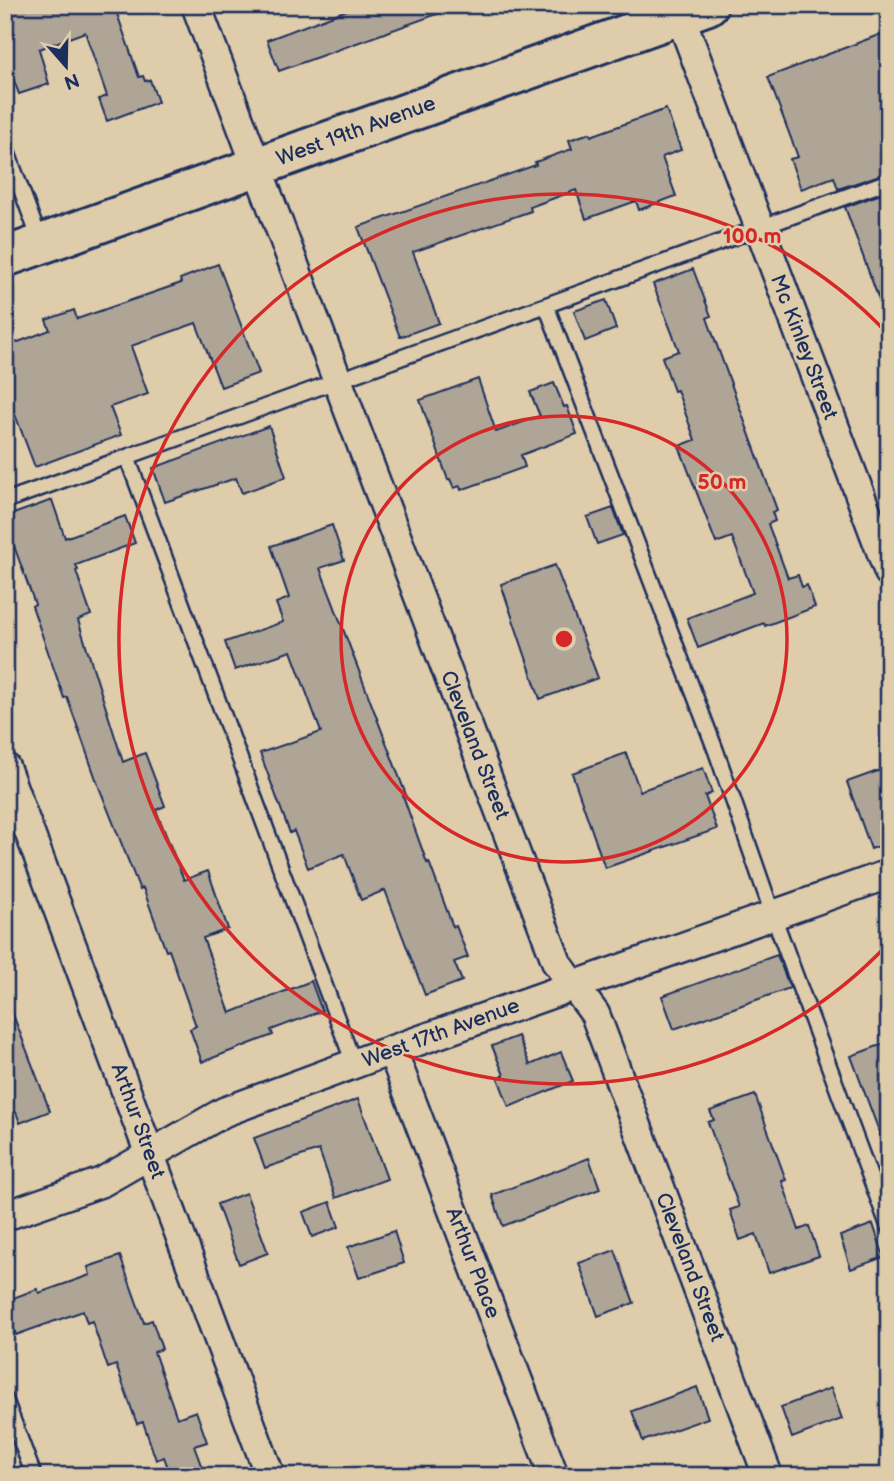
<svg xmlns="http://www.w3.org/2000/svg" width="894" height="1481" viewBox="0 0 894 1481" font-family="'Balsamiq Sans',sans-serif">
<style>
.building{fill:#afa597;stroke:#1b2f5e;stroke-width:2}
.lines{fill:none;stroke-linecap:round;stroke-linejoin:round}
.lane-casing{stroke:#1b2f5e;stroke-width:19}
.street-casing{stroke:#1b2f5e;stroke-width:33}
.secondary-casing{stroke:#1b2f5e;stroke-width:44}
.lane{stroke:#dfccaa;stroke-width:14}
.street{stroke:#dfccaa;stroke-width:28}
.secondary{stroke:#dfccaa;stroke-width:38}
.ring{fill:none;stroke:#d62828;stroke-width:3.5}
.labels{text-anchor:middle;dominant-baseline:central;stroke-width:5;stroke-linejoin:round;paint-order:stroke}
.street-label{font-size:21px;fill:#1b2f5e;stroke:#dfccaa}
.centre{fill:#d62828;stroke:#dfccaa;stroke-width:3.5}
.ring-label{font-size:21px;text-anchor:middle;font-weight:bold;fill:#d62828;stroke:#dfccaa;stroke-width:5;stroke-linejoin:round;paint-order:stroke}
</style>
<rect width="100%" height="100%" fill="#dfccaa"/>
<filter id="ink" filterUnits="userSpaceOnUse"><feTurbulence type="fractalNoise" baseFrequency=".0143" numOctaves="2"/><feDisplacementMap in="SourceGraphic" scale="14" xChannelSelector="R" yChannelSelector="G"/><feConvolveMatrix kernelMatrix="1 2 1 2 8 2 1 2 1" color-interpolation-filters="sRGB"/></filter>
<g filter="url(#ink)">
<path class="building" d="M 5,5 L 114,5 L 139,77 L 143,76 L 145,81 L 150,80 L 158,102 L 107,121 L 99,99 L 107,96 L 85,32 L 39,49 L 49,84 L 19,94 L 5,57 Z
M 360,5 L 453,5 L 454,8 L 279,71 L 267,40 Z
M 889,31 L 889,172 L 838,189 L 834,177 L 801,189 L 790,159 L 798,157 L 768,77 Z
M 666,109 L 681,150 L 662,157 L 676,196 L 639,210 L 636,201 L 586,219 L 576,190 L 530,207 L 531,211 L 413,252 L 439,323 L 400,337 L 358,227 L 536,165 L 535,162 L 572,149 L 569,140 L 590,133 L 591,136 Z
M 889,191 L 889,318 L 886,319 L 845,207 Z
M 218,264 L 259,373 L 221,387 L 196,323 L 131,346 L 148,394 L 110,407 L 121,435 L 35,467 L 13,409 L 5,412 L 5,347 L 50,330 L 46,320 L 74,310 L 77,319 L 181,283 L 180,279 Z
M 693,269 L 711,316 L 707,318 L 777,510 L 772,512 L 775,521 L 768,524 L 788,578 L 798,575 L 802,587 L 807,585 L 815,607 L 765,626 L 764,623 L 698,648 L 687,618 L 753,593 L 732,537 L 716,543 L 679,446 L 695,440 L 677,390 L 674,391 L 662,357 L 679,351 L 653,284 Z
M 606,300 L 616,329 L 585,341 L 574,311 Z
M 478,379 L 496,432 L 540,416 L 530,392 L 554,383 L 564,407 L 567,406 L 577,434 L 521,455 L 525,467 L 461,490 L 460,486 L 454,488 L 450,479 L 448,480 L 420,400 Z
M 269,426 L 286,477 L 242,493 L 236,478 L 165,502 L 153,468 Z
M 52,500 L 65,538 L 125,516 L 135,543 L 76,565 L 78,570 L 76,571 L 91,615 L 78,620 L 123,762 L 145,753 L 165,806 L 156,810 L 184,880 L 208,871 L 228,929 L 203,938 L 230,1013 L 311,981 L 322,1011 L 271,1030 L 273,1035 L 202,1062 L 190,1029 L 196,1026 L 169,950 L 166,951 L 143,888 L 140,890 L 97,782 L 67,697 L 64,698 L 32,606 L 35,604 L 5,521 L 5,517 Z
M 613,508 L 623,535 L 597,544 L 587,517 Z
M 332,525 L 344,560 L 320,568 L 406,795 L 403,796 L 427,863 L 429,862 L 453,927 L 456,926 L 468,957 L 454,962 L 462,981 L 425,995 L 385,890 L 361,900 L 344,854 L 308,868 L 294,831 L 290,833 L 260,753 L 321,732 L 291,651 L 235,670 L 225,642 L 283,622 L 276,603 L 289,598 L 271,546 Z
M 555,565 L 598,678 L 540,699 L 501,584 Z
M 626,753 L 640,791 L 703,768 L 712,793 L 705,796 L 717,829 L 605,868 L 572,773 Z
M 889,767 L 889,843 L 871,849 L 847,782 Z
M 777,955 L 790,988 L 674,1029 L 662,996 Z
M 5,999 L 7,999 L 50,1111 L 20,1123 L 16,1112 L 5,1116 Z
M 518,1036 L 530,1065 L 561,1052 L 573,1081 L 509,1107 L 498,1078 L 504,1075 L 492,1046 Z
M 883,1044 L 889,1059 L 889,1150 L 886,1150 L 851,1056 Z
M 755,1095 L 786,1180 L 782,1181 L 799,1230 L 809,1226 L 819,1256 L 769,1273 L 756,1234 L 740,1240 L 730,1210 L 739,1207 L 708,1122 L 714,1120 L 710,1111 Z
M 358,1099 L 387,1179 L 336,1198 L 319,1150 L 265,1168 L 254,1138 Z
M 589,1158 L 600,1189 L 503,1226 L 492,1195 Z
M 246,1193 L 268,1253 L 239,1264 L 217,1204 Z
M 330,1202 L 339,1227 L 312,1237 L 303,1212 Z
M 873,1224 L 884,1257 L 851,1269 L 840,1236 Z
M 394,1231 L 404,1263 L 359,1278 L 348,1247 Z
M 615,1250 L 634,1303 L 598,1316 L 579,1263 Z
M 120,1256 L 144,1323 L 152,1320 L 162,1349 L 154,1352 L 177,1418 L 196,1411 L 207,1442 L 194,1446 L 205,1476 L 171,1476 L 164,1457 L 156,1460 L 143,1422 L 137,1424 L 116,1365 L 108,1368 L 92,1321 L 87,1323 L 83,1311 L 16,1335 L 5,1301 L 37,1289 L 39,1293 L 90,1275 L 88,1267 Z
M 697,1387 L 708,1418 L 643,1441 L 632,1411 Z
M 831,1388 L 842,1419 L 792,1438 L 781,1407 Z"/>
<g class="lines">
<g class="lane-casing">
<path id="lane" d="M 5,146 L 41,243
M 546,305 L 716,751 L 773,915 L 889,1228
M 127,457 L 354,1064
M 5,501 L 889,181
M 5,1399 L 34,1476"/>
</g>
<g class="street-casing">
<path id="street" d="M 196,5 L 557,963 L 595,1014 L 768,1476
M 676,5 L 889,572
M 5,767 L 270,1476
M 392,1050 L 554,1476
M 5,1216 L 102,1182 L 224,1112 L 367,1059 L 889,874"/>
</g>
<g class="secondary-casing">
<path id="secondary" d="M 5,257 L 708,5"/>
</g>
<use href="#lane" class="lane"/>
<use href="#street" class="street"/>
<use href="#secondary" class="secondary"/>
</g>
</g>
<g class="ring">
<circle cx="564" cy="639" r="223"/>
<path d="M887 945A445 445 0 1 1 887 333"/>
</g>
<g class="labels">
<g class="street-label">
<text transform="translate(356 131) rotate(-20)">West 19th Avenue</text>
<text transform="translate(804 347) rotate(69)">Mc Kinley Street</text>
<text transform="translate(475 745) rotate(69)">Cleveland Street</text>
<text transform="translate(441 1033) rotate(-20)">West 17th Avenue</text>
<text transform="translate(138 1121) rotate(70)">Arthur Street</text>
<text transform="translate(473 1263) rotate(69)">Arthur Place</text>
<text transform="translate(690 1267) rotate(69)">Cleveland Street</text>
</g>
</g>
<circle cx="564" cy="639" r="10" class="centre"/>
<g class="ring-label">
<text x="752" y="243">100 m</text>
<text x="722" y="489">50 m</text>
</g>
<rect width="894" height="1481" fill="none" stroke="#dfccaa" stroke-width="28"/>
<rect x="14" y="14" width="866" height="1453" fill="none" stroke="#1b2f5e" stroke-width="2.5" filter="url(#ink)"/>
<g transform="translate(66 66) rotate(160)" stroke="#dfccaa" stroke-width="5" paint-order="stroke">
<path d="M0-5L12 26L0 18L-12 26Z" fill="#1b2f5e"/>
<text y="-10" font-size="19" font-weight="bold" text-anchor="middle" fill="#1b2f5e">N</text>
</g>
</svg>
